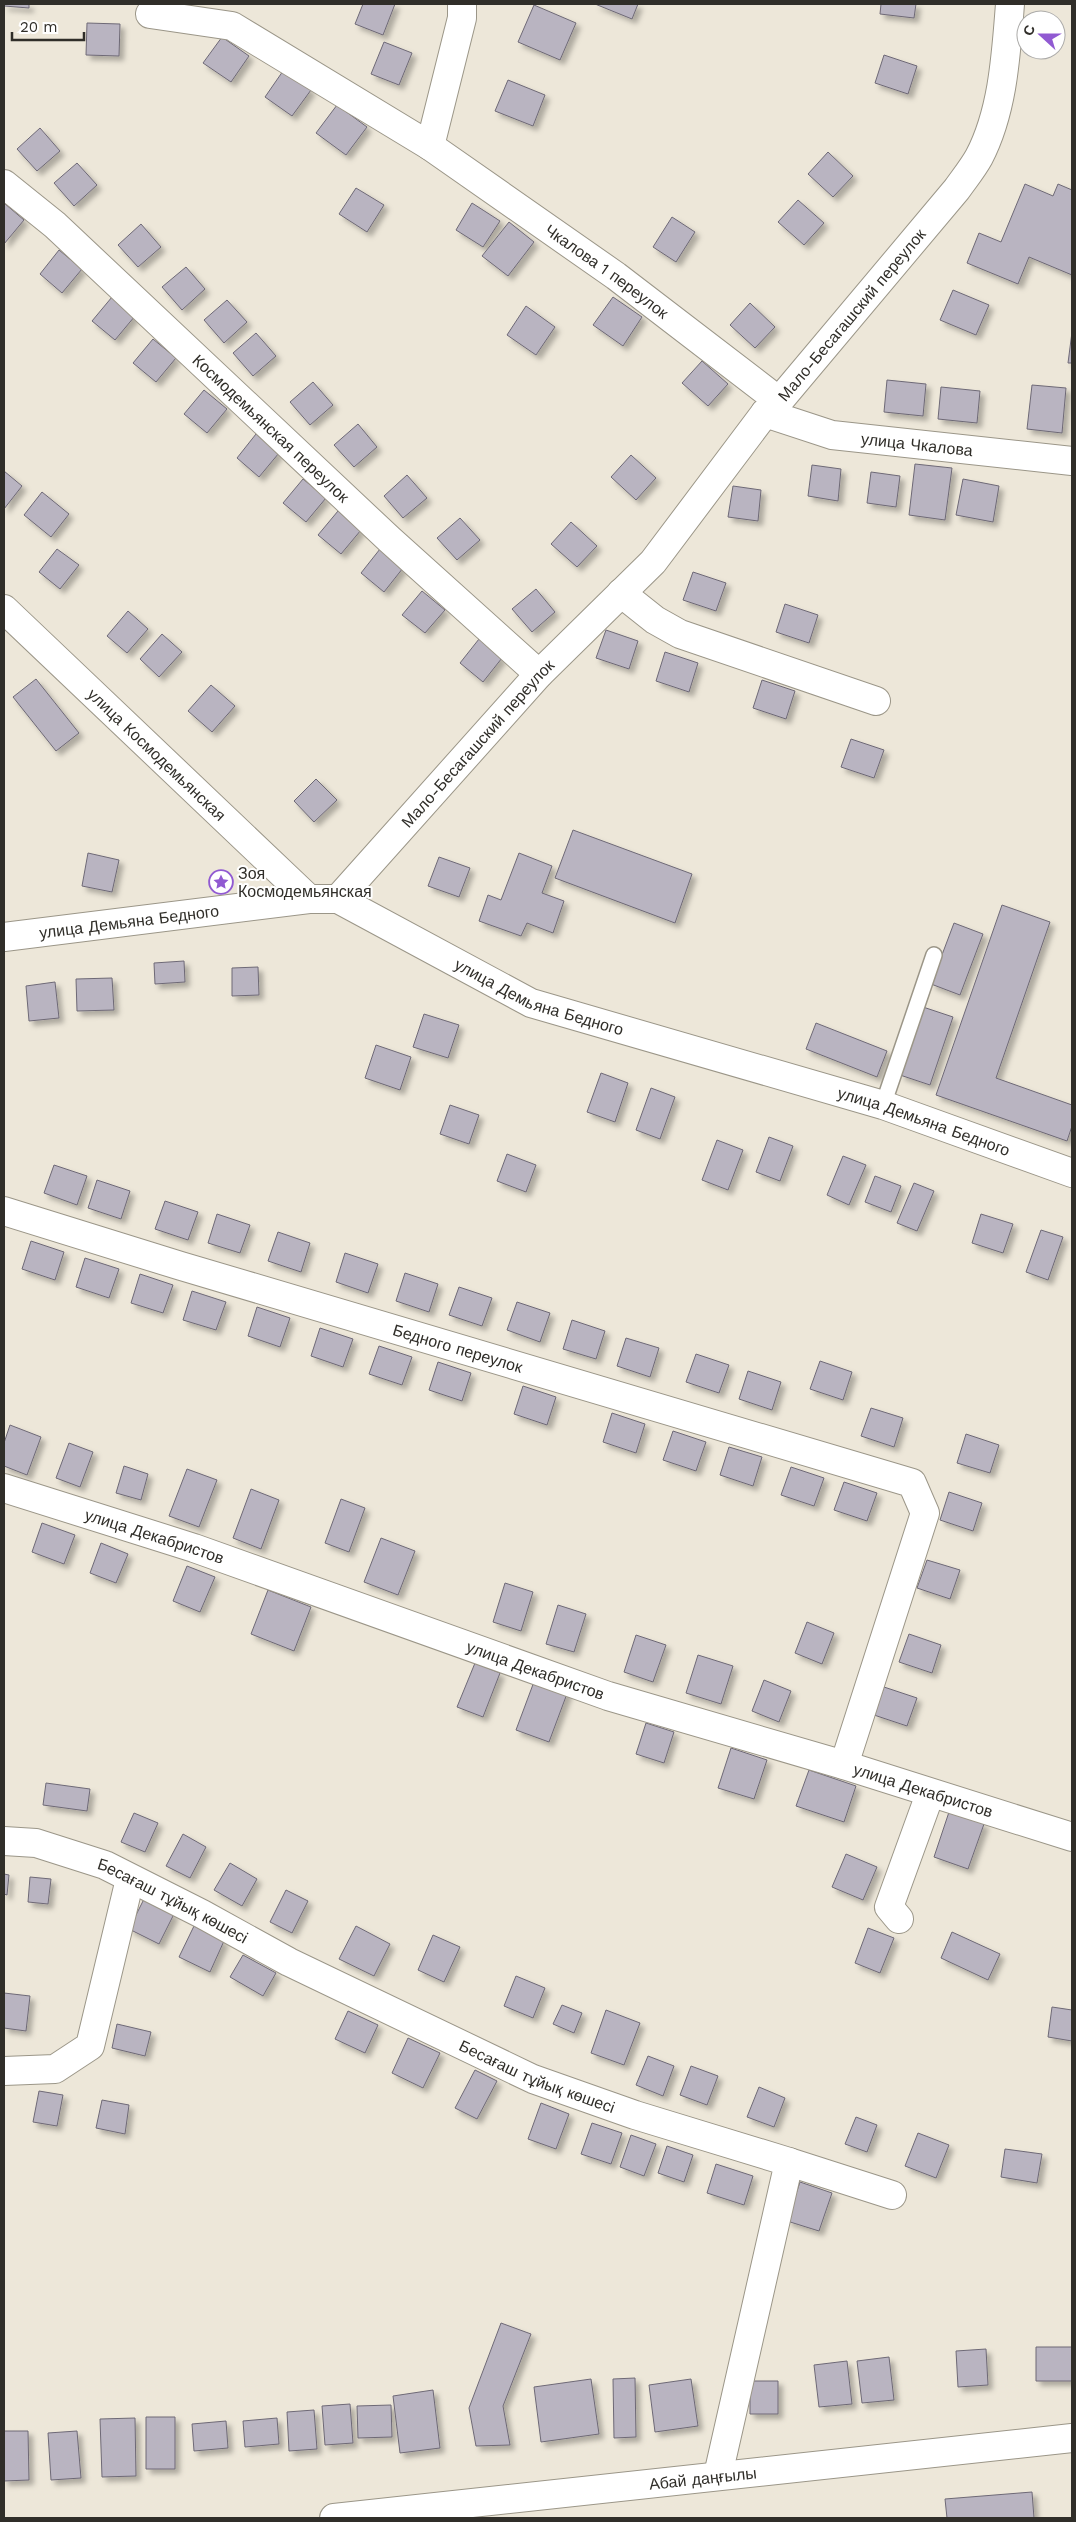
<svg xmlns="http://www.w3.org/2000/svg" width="1076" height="2522" viewBox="0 0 1076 2522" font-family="'Work Sans',sans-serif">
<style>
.building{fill:#b9b4c1;stroke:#6e6976;filter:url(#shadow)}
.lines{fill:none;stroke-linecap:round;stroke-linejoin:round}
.lane-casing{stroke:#9b9688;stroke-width:18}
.street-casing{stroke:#9b9688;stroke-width:30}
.secondary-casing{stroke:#9b9688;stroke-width:30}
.lane{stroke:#fff;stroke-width:15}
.street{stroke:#fff;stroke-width:28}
.secondary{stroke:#fff;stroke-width:28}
.labels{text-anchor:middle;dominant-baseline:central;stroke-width:4;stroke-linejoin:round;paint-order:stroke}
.street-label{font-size:16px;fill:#302e29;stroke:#fff}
.poi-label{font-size:16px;fill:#302e29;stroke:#fff;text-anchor:start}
</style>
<defs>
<filter id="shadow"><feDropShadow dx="4.5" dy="4.5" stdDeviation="2.5" flood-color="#0004"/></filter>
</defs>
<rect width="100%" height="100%" fill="#ede7d9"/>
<path class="building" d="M 4,4 L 29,4 L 29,8 L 4,6 Z
M 363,4 L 395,4 L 383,35 L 355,24 Z
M 595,4 L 638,4 L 632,19 Z
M 881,4 L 916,4 L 914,18 L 880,14 Z
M 534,5 L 576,23 L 560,60 L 518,42 Z
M 87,23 L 120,24 L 119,56 L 86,55 Z
M 222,37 L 249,56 L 231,82 L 203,63 Z
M 384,42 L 412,53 L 399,85 L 371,74 Z
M 884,55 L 917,66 L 908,94 L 875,83 Z
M 283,71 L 311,90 L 292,116 L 265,97 Z
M 508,80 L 545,95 L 533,126 L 495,111 Z
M 337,105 L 367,127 L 346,155 L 316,133 Z
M 40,128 L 60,151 L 37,171 L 17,149 Z
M 828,152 L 853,176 L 833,197 L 808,174 Z
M 77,163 L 97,185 L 74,206 L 54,183 Z
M 1025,184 L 1053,196 L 1058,184 L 1072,190 L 1072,275 L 1029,257 L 1018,284 L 967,263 L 979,233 L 1001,242 Z
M 356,188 L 384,205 L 367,232 L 339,214 Z
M 798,200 L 824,223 L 804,245 L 778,222 Z
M 4,203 L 24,220 L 4,244 Z
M 472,203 L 500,221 L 483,247 L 456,230 Z
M 672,217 L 695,232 L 676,262 L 653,247 Z
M 509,222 L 534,242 L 508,276 L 482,256 Z
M 141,224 L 161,247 L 138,267 L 118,245 Z
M 59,250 L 82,269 L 62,293 L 40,274 Z
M 186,267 L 205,289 L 182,310 L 162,287 Z
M 953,290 L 989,305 L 976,335 L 940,320 Z
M 112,297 L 135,316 L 115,340 L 92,321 Z
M 613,297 L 642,317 L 623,346 L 593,325 Z
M 227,300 L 247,322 L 224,343 L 204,320 Z
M 750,303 L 775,327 L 755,348 L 730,325 Z
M 526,306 L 555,327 L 536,355 L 507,335 Z
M 1072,332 L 1072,363 L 1068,363 Z
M 256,333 L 276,356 L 253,376 L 233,353 Z
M 153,339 L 176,358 L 156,382 L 133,363 Z
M 702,361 L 728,384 L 708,406 L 682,383 Z
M 887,380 L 926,384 L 923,416 L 884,412 Z
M 313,382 L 333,405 L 310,425 L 290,402 Z
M 1032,385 L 1066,388 L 1062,433 L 1027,429 Z
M 941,387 L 980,391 L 977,423 L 938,419 Z
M 204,390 L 227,409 L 207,433 L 184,414 Z
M 358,424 L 377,447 L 354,467 L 334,445 Z
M 256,434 L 279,453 L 259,477 L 237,458 Z
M 631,455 L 656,478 L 636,500 L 611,477 Z
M 915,464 L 952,468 L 945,520 L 909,515 Z
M 812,465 L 841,469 L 838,501 L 808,496 Z
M 4,471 L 22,486 L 4,509 Z
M 871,472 L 900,476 L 896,507 L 867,503 Z
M 407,475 L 427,498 L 403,518 L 384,496 Z
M 303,479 L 326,498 L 306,522 L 283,503 Z
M 963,479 L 999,486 L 993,522 L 956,515 Z
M 733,486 L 761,490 L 758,521 L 728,517 Z
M 42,492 L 69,514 L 51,537 L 24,515 Z
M 338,511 L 361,530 L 341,554 L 318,535 Z
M 460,518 L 480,540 L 457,560 L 437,538 Z
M 571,522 L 597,546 L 577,567 L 551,544 Z
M 57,549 L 79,565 L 60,589 L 39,572 Z
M 380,549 L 403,568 L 384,592 L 361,573 Z
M 693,572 L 726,583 L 716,611 L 683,600 Z
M 536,589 L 555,612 L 532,632 L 512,609 Z
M 422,591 L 445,610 L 425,633 L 402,615 Z
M 785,604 L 818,615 L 809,643 L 776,632 Z
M 128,611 L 148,629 L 127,653 L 107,636 Z
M 606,630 L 638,641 L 629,669 L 596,658 Z
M 162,634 L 182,652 L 159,677 L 140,659 Z
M 479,639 L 502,658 L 483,682 L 460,663 Z
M 665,652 L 698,663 L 689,692 L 656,681 Z
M 36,679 L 79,733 L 56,751 L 13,697 Z
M 762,680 L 795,691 L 786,719 L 753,708 Z
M 211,685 L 235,706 L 212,732 L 188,711 Z
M 851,739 L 884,750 L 874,778 L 841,767 Z
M 316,779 L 337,800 L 314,822 L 294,801 Z
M 573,830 L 692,874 L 675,923 L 555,878 Z
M 88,853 L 119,860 L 112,892 L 82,886 Z
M 519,853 L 552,866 L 542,893 L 564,901 L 553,933 L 527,923 L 521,936 L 479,921 L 488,895 L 501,900 Z
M 439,857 L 470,868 L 459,897 L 428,886 Z
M 1002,905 L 1050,922 L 996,1078 L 1072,1105 L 1072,1126 L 1067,1141 L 936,1095 Z
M 954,923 L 983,934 L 960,995 L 931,984 Z
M 184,961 L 185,982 L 155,984 L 154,963 Z
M 258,967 L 259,995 L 232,996 L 232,968 Z
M 112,978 L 114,1010 L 77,1011 L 76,979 Z
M 55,982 L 59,1018 L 29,1021 L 26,986 Z
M 923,1007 L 953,1017 L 930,1085 L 900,1075 Z
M 424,1014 L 459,1025 L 448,1058 L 413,1047 Z
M 816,1023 L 887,1051 L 877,1077 L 806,1049 Z
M 376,1045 L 411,1057 L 400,1090 L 365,1078 Z
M 601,1073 L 628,1083 L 615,1122 L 587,1112 Z
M 651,1088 L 675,1097 L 660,1139 L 636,1130 Z
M 450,1105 L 479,1115 L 469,1144 L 440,1134 Z
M 769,1137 L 793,1146 L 780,1181 L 756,1172 Z
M 717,1140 L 743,1150 L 728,1190 L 702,1180 Z
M 507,1154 L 536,1165 L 526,1192 L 497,1181 Z
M 843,1156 L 866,1165 L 849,1205 L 827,1195 Z
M 54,1165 L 87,1176 L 77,1205 L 44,1193 Z
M 875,1176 L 901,1186 L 891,1212 L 865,1202 Z
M 97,1180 L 130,1191 L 121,1219 L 88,1208 Z
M 914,1183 L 934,1191 L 917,1231 L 897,1223 Z
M 165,1201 L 198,1212 L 188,1240 L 155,1229 Z
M 217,1214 L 250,1225 L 240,1253 L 208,1243 Z
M 981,1214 L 1013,1224 L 1003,1253 L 972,1243 Z
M 1041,1230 L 1063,1237 L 1048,1280 L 1026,1272 Z
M 278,1232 L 310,1243 L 301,1272 L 268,1261 Z
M 31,1241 L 64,1252 L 55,1280 L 22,1269 Z
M 345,1253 L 378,1264 L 368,1293 L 336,1282 Z
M 85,1258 L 119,1269 L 109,1298 L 76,1287 Z
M 405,1273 L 438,1284 L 429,1312 L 396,1301 Z
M 140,1274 L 173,1285 L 163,1313 L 131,1303 Z
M 459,1287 L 492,1298 L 482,1326 L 449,1315 Z
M 192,1291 L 226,1302 L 216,1330 L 183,1320 Z
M 517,1302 L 550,1313 L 540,1342 L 507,1330 Z
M 257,1307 L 290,1318 L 280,1347 L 248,1336 Z
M 572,1320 L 605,1331 L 596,1359 L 563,1349 Z
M 320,1328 L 353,1339 L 343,1367 L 311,1356 Z
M 626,1338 L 659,1348 L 650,1377 L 617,1366 Z
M 379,1346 L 412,1357 L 402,1385 L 369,1374 Z
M 696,1354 L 729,1365 L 719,1393 L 686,1382 Z
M 820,1361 L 852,1372 L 843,1400 L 810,1389 Z
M 438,1362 L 471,1373 L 462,1401 L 429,1390 Z
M 748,1371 L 781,1382 L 772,1410 L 739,1399 Z
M 523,1386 L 556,1397 L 547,1425 L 514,1414 Z
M 871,1408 L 903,1418 L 894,1447 L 861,1436 Z
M 612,1413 L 645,1424 L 636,1453 L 603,1442 Z
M 10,1425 L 41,1437 L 27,1475 L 4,1466 L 4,1443 Z
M 673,1431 L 706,1442 L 696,1471 L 663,1460 Z
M 966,1434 L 999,1445 L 990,1473 L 957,1463 Z
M 69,1443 L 93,1452 L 80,1487 L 56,1478 Z
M 729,1447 L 762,1457 L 753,1486 L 720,1475 Z
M 124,1466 L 148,1474 L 141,1500 L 116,1493 Z
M 791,1467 L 824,1478 L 814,1506 L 781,1495 Z
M 187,1469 L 217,1480 L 199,1527 L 169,1516 Z
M 844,1482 L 877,1493 L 867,1521 L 834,1510 Z
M 251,1489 L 279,1500 L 261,1549 L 233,1538 Z
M 949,1492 L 982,1503 L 973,1531 L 940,1520 Z
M 341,1499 L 365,1508 L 349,1552 L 325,1543 Z
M 42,1523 L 75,1535 L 64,1564 L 32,1552 Z
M 381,1538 L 415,1551 L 398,1595 L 364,1582 Z
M 101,1543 L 128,1554 L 116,1583 L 90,1573 Z
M 927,1560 L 960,1570 L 950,1599 L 917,1588 Z
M 187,1566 L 215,1577 L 200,1612 L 173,1601 Z
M 505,1583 L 533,1592 L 521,1631 L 493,1622 Z
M 268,1590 L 311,1607 L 294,1651 L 251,1634 Z
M 558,1605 L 586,1614 L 574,1652 L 546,1644 Z
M 807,1622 L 834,1633 L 822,1664 L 795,1653 Z
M 909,1634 L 941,1645 L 932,1673 L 899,1662 Z
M 636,1635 L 666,1645 L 653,1682 L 624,1672 Z
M 698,1655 L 733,1666 L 721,1704 L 686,1693 Z
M 475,1663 L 500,1673 L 483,1717 L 457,1707 Z
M 535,1679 L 568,1691 L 549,1742 L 516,1730 Z
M 764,1680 L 791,1691 L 779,1722 L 752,1711 Z
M 884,1687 L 917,1698 L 907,1726 L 874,1715 Z
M 646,1723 L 674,1732 L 664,1763 L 636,1754 Z
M 731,1748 L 767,1760 L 754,1799 L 718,1788 Z
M 809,1770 L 856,1786 L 844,1822 L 796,1806 Z
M 46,1783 L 90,1789 L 87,1811 L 43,1805 Z
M 949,1812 L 984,1824 L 968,1869 L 934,1857 Z
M 134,1813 L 158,1823 L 145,1852 L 121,1842 Z
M 183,1834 L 206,1847 L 190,1878 L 166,1866 Z
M 846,1854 L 877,1867 L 863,1900 L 832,1887 Z
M 230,1863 L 257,1879 L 242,1906 L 214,1890 Z
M 4,1874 L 9,1875 L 7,1895 L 4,1894 Z
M 30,1877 L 51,1879 L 48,1904 L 28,1902 Z
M 286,1890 L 308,1901 L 292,1933 L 270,1922 Z
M 144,1899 L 174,1914 L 159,1944 L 129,1929 Z
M 194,1926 L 224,1941 L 210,1972 L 179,1957 Z
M 356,1926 L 390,1944 L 374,1976 L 339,1959 Z
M 868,1928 L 894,1938 L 880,1973 L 855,1963 Z
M 952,1932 L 1000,1954 L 988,1980 L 941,1958 Z
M 433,1935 L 460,1947 L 444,1982 L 418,1970 Z
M 243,1955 L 276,1973 L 263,1996 L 230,1977 Z
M 516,1976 L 545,1988 L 533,2018 L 504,2006 Z
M 4,1993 L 30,1996 L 26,2031 L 4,2028 Z
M 562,2005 L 582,2013 L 574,2033 L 553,2024 Z
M 1052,2007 L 1072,2010 L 1072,2041 L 1048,2037 Z
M 606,2010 L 640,2023 L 624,2065 L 591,2053 Z
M 348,2011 L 378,2025 L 365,2053 L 335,2039 Z
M 117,2024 L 151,2032 L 145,2056 L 112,2048 Z
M 408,2038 L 440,2053 L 423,2088 L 392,2073 Z
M 648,2056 L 674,2066 L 663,2096 L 636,2085 Z
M 691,2066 L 718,2076 L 707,2105 L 680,2095 Z
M 475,2070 L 497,2081 L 477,2119 L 455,2108 Z
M 759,2087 L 785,2098 L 774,2127 L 747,2117 Z
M 39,2091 L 63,2095 L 57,2126 L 33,2122 Z
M 102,2100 L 129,2105 L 125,2134 L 96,2128 Z
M 541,2103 L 569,2114 L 556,2149 L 528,2139 Z
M 856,2117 L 877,2125 L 867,2152 L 845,2144 Z
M 592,2123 L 622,2133 L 611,2164 L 581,2154 Z
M 918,2133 L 949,2145 L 936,2178 L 905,2166 Z
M 631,2135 L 656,2144 L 644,2176 L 620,2167 Z
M 667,2146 L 693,2155 L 684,2182 L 658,2173 Z
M 1005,2149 L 1042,2154 L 1037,2183 L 1001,2177 Z
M 716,2164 L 753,2176 L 744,2205 L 707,2193 Z
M 800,2182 L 832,2193 L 819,2231 L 787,2221 Z
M 501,2323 L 531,2334 L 503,2406 L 510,2445 L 476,2446 L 469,2408 Z
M 1036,2347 L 1072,2347 L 1072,2381 L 1036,2381 Z
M 986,2349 L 988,2385 L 958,2387 L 956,2351 Z
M 889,2357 L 894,2400 L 862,2403 L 857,2361 Z
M 847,2361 L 852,2404 L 819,2407 L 814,2365 Z
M 635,2378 L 636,2437 L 614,2438 L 613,2379 Z
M 591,2379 L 599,2434 L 541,2442 L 534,2387 Z
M 691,2379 L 698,2426 L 655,2432 L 649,2385 Z
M 750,2381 L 778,2381 L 778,2414 L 750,2414 Z
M 433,2390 L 440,2448 L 400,2453 L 393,2396 Z
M 350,2404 L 353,2443 L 325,2445 L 322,2406 Z
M 391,2405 L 392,2437 L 358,2438 L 357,2406 Z
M 314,2410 L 317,2449 L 289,2451 L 287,2412 Z
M 146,2417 L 175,2417 L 175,2469 L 146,2469 Z
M 135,2418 L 136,2476 L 102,2477 L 100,2419 Z
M 277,2418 L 279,2444 L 245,2447 L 243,2421 Z
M 226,2421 L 228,2448 L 194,2451 L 192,2424 Z
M 4,2431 L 28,2431 L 29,2480 L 4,2481 Z
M 77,2431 L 81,2478 L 51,2480 L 48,2433 Z
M 1032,2492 L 1034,2518 L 947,2518 L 945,2499 Z"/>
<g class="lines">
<g class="lane-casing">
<path id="lane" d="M 883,1105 L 934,955"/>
</g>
<g class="street-casing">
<g id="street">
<path id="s1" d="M 150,14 L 232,26 L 430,146 L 616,276 L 779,401"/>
<path d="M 430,146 L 462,18 L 462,4"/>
<path id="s2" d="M 4,184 L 55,225 L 389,539 L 539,674"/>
<path id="s3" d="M 765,413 L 832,435 L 1072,461"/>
<path d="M 621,593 L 655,620 L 680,634 L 876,701"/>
<path id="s4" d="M 4,609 L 309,899"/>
<path id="s5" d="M 338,899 L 539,674 L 653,562 L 765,413 L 779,401 L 957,189 C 964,179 973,168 979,157 C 1003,111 1006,55 1010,4"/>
<path id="s6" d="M 4,937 L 309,899 L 338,899 L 531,1003 L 883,1105 L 1072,1173"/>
<path id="s7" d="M 4,1211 L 181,1266 L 912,1483 L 925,1513 L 844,1765"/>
<path id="s8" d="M 4,1488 L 194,1548 L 608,1696 L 844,1765 L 1072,1837"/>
<path id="s9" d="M 4,1841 L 36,1843 L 105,1865 L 202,1914 L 289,1962 L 533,2079 L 635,2115 L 789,2162 L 718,2475"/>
<path d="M 899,1919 L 889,1907 L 930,1794"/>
<path d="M 4,2071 L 55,2069 L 90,2046 L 130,1879"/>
<path d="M 789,2162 L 892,2195"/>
</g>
</g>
<g class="secondary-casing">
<g id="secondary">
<path id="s10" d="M 334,2518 L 1072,2438"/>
</g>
</g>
<use href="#lane" class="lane"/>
<use href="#street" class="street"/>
<use href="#secondary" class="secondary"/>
</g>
<defs>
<g id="sight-ring" transform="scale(1.25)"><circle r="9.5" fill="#fff" stroke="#915ad2" stroke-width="1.5"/><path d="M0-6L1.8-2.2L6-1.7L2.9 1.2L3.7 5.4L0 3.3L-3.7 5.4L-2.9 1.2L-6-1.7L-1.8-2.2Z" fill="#915ad2"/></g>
</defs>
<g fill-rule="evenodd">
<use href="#sight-ring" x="221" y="882"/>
</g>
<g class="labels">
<g class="street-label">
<text stroke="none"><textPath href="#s1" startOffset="531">Чкалова 1 переулок</textPath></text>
<text stroke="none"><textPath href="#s5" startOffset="779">Мало-Бесагашский переулок</textPath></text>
<text stroke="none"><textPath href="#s2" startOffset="362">Космодемьянская переулок</textPath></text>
<text stroke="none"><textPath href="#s3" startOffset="156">улица Чкалова</textPath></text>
<text stroke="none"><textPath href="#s5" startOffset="209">Мало-Бесагашский переулок</textPath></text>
<text stroke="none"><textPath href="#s4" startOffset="211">улица Космодемьянская</textPath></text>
<text stroke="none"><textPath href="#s6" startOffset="126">улица Демьяна Бедного</textPath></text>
<text stroke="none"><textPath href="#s6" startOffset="561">улица Демьяна Бедного</textPath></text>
<text stroke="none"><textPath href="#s6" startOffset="966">улица Демьяна Бедного</textPath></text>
<text stroke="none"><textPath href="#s7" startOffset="474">Бедного переулок</textPath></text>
<text stroke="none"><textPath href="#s8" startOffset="158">улица Декабристов</textPath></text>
<text stroke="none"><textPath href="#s8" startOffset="562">улица Декабристов</textPath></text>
<text stroke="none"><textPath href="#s8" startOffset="968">улица Декабристов</textPath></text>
<text stroke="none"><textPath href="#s9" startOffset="181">Бесағаш тұйық көшесі</textPath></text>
<text stroke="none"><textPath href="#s9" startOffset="586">Бесағаш тұйық көшесі</textPath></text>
<text stroke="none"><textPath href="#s10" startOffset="371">Абай даңғылы</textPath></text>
</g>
<g class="poi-label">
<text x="238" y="873">Зоя<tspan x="238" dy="18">Космодемьянская</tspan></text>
</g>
</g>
<rect width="1076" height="2522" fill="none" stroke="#302e29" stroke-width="10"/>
<g transform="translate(1041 35) rotate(291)"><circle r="24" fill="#ffffff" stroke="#acaba9"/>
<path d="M0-4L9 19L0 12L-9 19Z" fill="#915ad2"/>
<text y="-8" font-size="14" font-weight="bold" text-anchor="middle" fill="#302e29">С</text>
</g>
<path d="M12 32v8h72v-8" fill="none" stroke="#302e29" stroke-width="2.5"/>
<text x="20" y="32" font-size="15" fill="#302e29" stroke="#ffffff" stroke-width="4" paint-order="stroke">20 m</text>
</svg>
